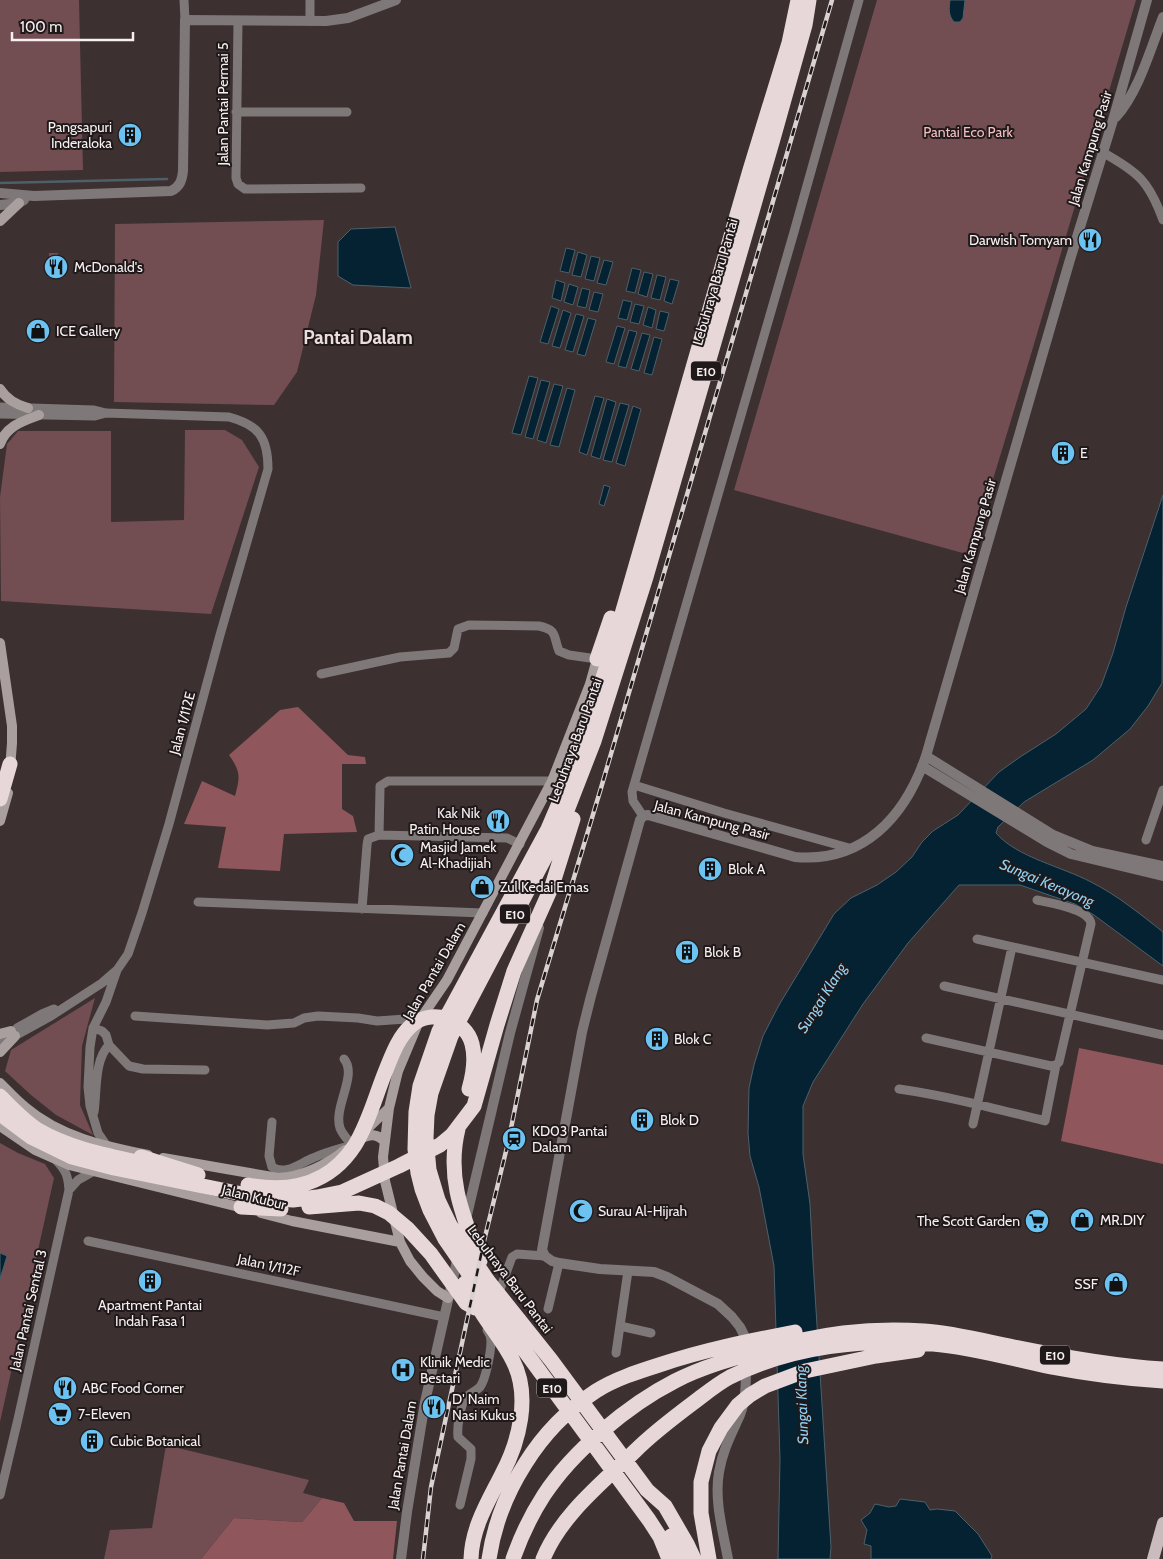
<svg xmlns="http://www.w3.org/2000/svg" width="1163" height="1559" viewBox="0 0 1163 1559" font-family="Cabin,sans-serif">
<style>
.green{fill:#724d51}
.forest{fill:#8f565c}
.water{fill:#042231;stroke:#4d606a}
.lines{fill:none;stroke-linecap:round;stroke-linejoin:round}
.stream{stroke:#4d606a;stroke-width:2.5}
.minor{stroke:#7f7878;stroke-width:9}
.tertiary{stroke:#7f7878;stroke-width:10}
.secondary{stroke:#a99f9f;stroke-width:10}
.primary{stroke:#cabcbd;stroke-width:12}
.motorway{stroke:#e7d7d8;stroke-width:15}
.rail-casing{stroke:#dad1d2;stroke-width:4.5}
.rail{stroke:#1f191a;stroke-width:2.5;stroke-dasharray:8;stroke-linecap:butt}
.labels{text-anchor:middle;dominant-baseline:central;stroke-width:4;stroke-linejoin:round;paint-order:stroke}
.shield{fill:#1f191a;stroke:#b7afb0;stroke-width:1}
.shield-label{font-size:12px;font-weight:bold;fill:#f8eff0}
.street-label{font-size:14px;fill:#f8eff0;stroke:#1f191a}
.poi-label{font-size:14px;fill:#f8eff0;stroke:#1f191a;text-anchor:start}
.park-label{font-size:14px;fill:#f6bfc3;stroke:#1f191a}
.water-label{font-size:15px;font-style:italic;fill:#90d1f6;stroke:#1f191a}
.district-label{font-size:19px;font-weight:bold;fill:#eddcdd;stroke:#1f191a}
</style>
<rect width="100%" height="100%" fill="#3c3031"/>
<path class="green" d="M 0,0 L 79,0 L 83,170 L 0,172 Z
M 877,0 L 1136,0 L 1029,361 L 970,555 L 734,490 Z
M 324,220 L 316,295 L 297,372 L 274,405 L 114,402 L 115,224 Z
M 49,253 L 58,253 L 59,272 L 49,272 Z
M 185,430 L 225,430 L 242,440 L 259,467 L 211,614 L 1,601 L 0,497 L 7,444 L 18,431 L 111,431 L 111,522 L 184,520 Z
M 95,998 L 82,1046 L 80,1105 L 93,1135 L 56,1115 L 31,1095 L 5,1071 L 11,1050 Z
M 0,1143 L 18,1153 L 45,1164 L 54,1178 L 0,1422 L 0,1279 L 7,1256 L 0,1253 Z
M 166,1445 L 309,1480 L 303,1493 L 322,1498 L 302,1522 L 234,1518 L 201,1559 L 104,1559 L 110,1530 L 152,1528 Z"/>
<path class="forest" d="M 298,707 L 348,755 L 365,757 L 366,764 L 342,764 L 342,809 L 353,816 L 357,832 L 284,834 L 280,871 L 218,868 L 226,827 L 184,824 L 202,781 L 235,796 C 240,777 241,772 229,755 L 280,710 Z
M 1079,1048 L 1163,1065 L 1163,1164 L 1061,1141 Z
M 322,1498 L 344,1503 L 354,1521 L 397,1521 L 393,1559 L 201,1559 L 234,1518 L 302,1522 Z"/>
<path class="water" d="M 950,0 L 965,0 L 963,18 L 960,22 L 954,22 C 948,15 949,8 950,0 Z
M 395,227 L 411,288 L 353,285 L 338,276 L 338,242 L 351,229 Z
M 566,248 L 575,250 L 569,273 L 560,271 Z
M 578,252 L 587,255 L 581,277 L 572,275 Z
M 591,256 L 600,258 L 594,281 L 585,279 Z
M 604,260 L 613,262 L 606,285 L 597,283 Z
M 632,268 L 641,270 L 635,293 L 626,291 Z
M 644,272 L 653,274 L 647,297 L 638,294 Z
M 657,275 L 666,277 L 660,300 L 651,298 Z
M 670,279 L 679,281 L 672,304 L 664,301 Z
M 556,280 L 565,283 L 561,301 L 552,298 Z
M 569,284 L 578,287 L 573,305 L 564,302 Z
M 582,288 L 590,290 L 586,308 L 577,306 Z
M 594,292 L 603,294 L 598,312 L 589,310 Z
M 623,300 L 632,302 L 627,320 L 618,318 Z
M 635,304 L 644,306 L 639,324 L 630,322 Z
M 551,306 L 559,309 L 548,344 L 540,342 Z
M 648,307 L 656,310 L 652,328 L 643,325 Z
M 563,310 L 571,313 L 560,348 L 552,346 Z
M 660,311 L 669,313 L 664,331 L 656,329 Z
M 576,314 L 584,316 L 573,352 L 565,350 Z
M 588,318 L 596,320 L 585,356 L 577,354 Z
M 617,326 L 625,328 L 614,364 L 606,362 Z
M 629,330 L 637,332 L 626,368 L 618,366 Z
M 642,333 L 650,335 L 639,371 L 631,369 Z
M 654,337 L 662,339 L 652,375 L 644,373 Z
M 529,376 L 538,378 L 521,435 L 512,433 Z
M 541,380 L 550,382 L 533,439 L 525,437 Z
M 554,384 L 563,386 L 546,443 L 537,440 Z
M 567,388 L 575,390 L 559,447 L 550,445 Z
M 595,396 L 604,398 L 587,455 L 579,452 Z
M 607,399 L 616,402 L 600,459 L 591,456 Z
M 620,403 L 629,405 L 612,462 L 603,460 Z
M 633,406 L 641,409 L 625,466 L 616,463 Z
M 604,485 L 610,487 L 604,506 L 599,504 Z
M 1163,495 L 1162,683 L 1148,706 L 1130,729 L 1093,760 L 1024,802 L 998,827 L 996,833 C 1016,857 1063,867 1091,882 C 1117,895 1140,914 1163,932 L 1163,966 L 1094,915 L 1075,904 L 1020,885 L 959,885 L 908,943 L 863,1004 L 813,1082 L 803,1106 L 803,1154 L 810,1204 L 813,1262 L 831,1547 L 830,1559 L 778,1559 L 780,1459 L 774,1266 L 759,1187 L 750,1156 L 748,1133 L 749,1088 L 754,1065 L 763,1036 L 779,1005 L 834,914 L 851,898 L 877,885 L 896,872 L 912,857 L 922,842 L 933,831 L 958,815 L 999,772 L 1020,757 L 1056,734 L 1086,709 L 1101,686 L 1113,653 L 1126,607 Z
M 0,1253 L 7,1256 L 0,1279 Z
M 900,1499 L 925,1502 L 930,1510 L 937,1509 L 955,1511 L 978,1534 L 992,1556 L 991,1559 L 871,1559 L 871,1546 L 864,1544 L 867,1530 L 861,1520 L 870,1513 L 875,1504 L 889,1507 L 896,1506 Z"/>
<g class="lines">
<path class="stream" d="M 0,183 L 167,179"/>
<path class="minor" d="M 184,0 L 185,20
M 310,0 L 310,21
M 238,21 L 236,178 L 238,184 L 245,189 L 361,188
M 236,112 L 347,112
M 1102,152 C 1138,172 1149,181 1163,220
M 0,407 L 94,410 L 106,413 L 229,417 C 259,425 268,438 268,469 L 220,635 L 169,824 L 142,913 L 128,954 L 117,970 L 102,983 L 51,1016 L 0,1044
M 0,414 L 95,416 L 106,413
M 321,674 L 400,657 L 449,653 L 454,648 L 458,629 L 469,625 L 539,626 C 558,630 553,636 559,651 L 569,655 L 597,659
M 634,785 L 724,813 L 849,848
M 643,816 L 633,801 L 632,792 L 794,232 L 859,0
M 379,835 L 380,789 L 380,786 L 388,781 L 552,781
M 1146,840 L 1163,790
M 198,902 L 483,913
M 362,909 L 367,845 L 368,839 L 379,835 L 507,838 L 520,844
M 977,939 L 1163,980
M 944,986 L 1163,1035
M 135,1016 L 267,1025 L 294,1023 L 304,1018 L 318,1016 L 358,1018 L 377,1021 L 406,1019 L 419,1021
M 17,1028 L 42,1014 L 54,1009
M 93,1028 L 102,1031 L 106,1035 L 109,1045 L 129,1066 L 143,1069 L 205,1070
M 926,1038 L 1051,1066 L 1056,1065 L 1059,1062 L 1091,924 C 1090,909 1051,903 1037,900
M 899,1089 C 948,1096 997,1109 1045,1121 L 1056,1065
M 94,1112 C 97,1092 94,1060 109,1045
M 272,1122 L 269,1156 L 272,1167 C 286,1176 300,1163 313,1158 C 326,1152 339,1149 352,1145 C 348,1140 342,1134 340,1128 C 333,1107 358,1075 344,1059
M 973,1124 L 1012,947
M 107,1146 L 98,1133 L 90,1106 L 88,1087 L 90,1047 L 93,1028 L 106,1002 L 117,970
M 69,1190 L 78,1180 L 94,1171
M 88,1241 L 444,1317
M 498,1295 L 512,1257 L 517,1254 L 545,1256
M 548,1309 L 559,1263
M 620,1326 L 651,1333
M 616,1353 L 628,1271
M 0,1495 L 18,1419 L 69,1190 C 68,1175 66,1171 56,1160
M 460,1505 L 471,1459 L 471,1449 L 458,1437 C 457,1427 460,1412 463,1402 C 467,1393 474,1393 480,1387 C 486,1379 491,1351 491,1341 C 491,1337 490,1334 487,1330"/>
<path class="tertiary" d="M 1116,117 C 1139,91 1150,50 1163,17
M 0,193 L 34,196 L 171,191 C 180,187 182,180 183,171 L 185,20 L 326,21 L 348,18 L 396,0
M 0,205 L 19,203 L 24,200
M 926,756 L 1053,835 L 1092,851 L 1163,866
M 922,766 L 1047,842 L 1071,854 L 1163,876
M 466,1219 L 510,1033 L 539,928
M 746,1346 L 745,1337 L 740,1327 L 732,1317 L 718,1304 L 667,1277 L 654,1272 L 600,1269 L 559,1263 L 552,1261 L 545,1256 L 542,1250 L 582,1032 L 591,996 L 640,820 L 643,816 L 648,815 L 795,857 C 863,863 905,817 926,756 L 1069,263 L 1113,120 L 1147,0
M 401,1559 L 407,1512 L 425,1402 L 458,1256
M 728,1559 C 723,1531 714,1501 719,1472 C 723,1449 731,1435 740,1415 C 746,1400 746,1382 746,1366"/>
<path class="secondary" d="M 0,221 L 19,203
M 0,389 C 7,400 16,404 28,408
M 0,444 C 6,426 23,421 39,415
M 0,643 L 12,726 L 12,743 L 10,769
M 0,821 L 8,793
M 0,1034 L 11,1031
M 0,1052 L 15,1036
M 0,1083 C 8,1091 16,1100 25,1107 C 60,1137 104,1146 148,1155
M 0,1126 L 35,1150 L 69,1165 L 247,1209
M 366,1130 L 389,1108
M 360,1139 C 370,1134 377,1133 385,1142
M 163,1158 L 278,1178 C 301,1177 327,1165 345,1150
M 261,1213 L 292,1221 L 400,1242
M 448,1298 L 437,1291 L 423,1277 L 410,1261 L 400,1242 L 385,1181 L 383,1157 L 389,1108 L 398,1071 L 419,1021 L 447,980 L 552,781 L 590,684 L 597,659"/>
<path class="primary" d="M 1153,1559 L 1163,1523"/>
<path class="motorway" d="M 597,659 L 611,618
M 0,799 L 10,764
M 0,1096 C 12,1108 24,1121 38,1130 C 72,1150 112,1156 150,1165
M 0,1114 L 31,1137 L 72,1157 L 114,1168 L 257,1197 L 293,1200 L 317,1197 L 342,1192 L 399,1166 L 440,1145 L 452,1135 L 474,1106 L 497,1025 L 514,971 L 552,886 L 573,819
M 458,1129 C 446,1178 463,1216 480,1261
M 141,1157 L 198,1175
M 248,1185 C 291,1193 330,1184 355,1145 C 368,1124 375,1098 384,1075 C 391,1058 397,1038 412,1025 C 431,1008 466,1019 472,1044 C 476,1059 473,1075 469,1089
M 241,1207 L 281,1209
M 309,1207 L 359,1203 L 375,1206 L 389,1213 L 408,1229 L 431,1254 L 466,1303 L 475,1308
M 465,1283 C 471,1293 476,1304 482,1313 C 492,1329 505,1344 513,1361 C 531,1396 519,1442 502,1474 C 488,1502 472,1527 471,1559
M 671,1536 L 681,1559
M 489,1559 C 494,1524 506,1494 525,1464 C 543,1435 567,1410 596,1391 C 615,1379 637,1372 659,1365 C 703,1350 749,1341 795,1332
M 513,1559 C 521,1536 531,1515 544,1495 C 573,1451 628,1405 675,1381 C 702,1367 734,1358 764,1350 C 818,1334 868,1327 924,1331 C 954,1333 984,1341 1014,1347 C 1063,1357 1113,1366 1163,1369
M 543,1559 C 561,1515 602,1483 635,1451 C 653,1433 673,1418 693,1403 C 705,1394 717,1384 730,1377 C 792,1346 865,1338 933,1344 C 972,1347 1012,1359 1051,1367 C 1088,1374 1125,1379 1163,1381
M 669,1559 L 660,1537 L 649,1520 L 480,1290 L 445,1239 L 430,1210 L 422,1189 L 418,1173 L 415,1149 L 416,1112 L 420,1086 L 439,1031 L 548,829 L 566,787 L 585,734 L 609,659 L 750,170 L 789,43 L 798,0
M 694,1559 L 687,1544 L 665,1506 L 647,1490 L 551,1360 L 488,1281 L 450,1225 L 438,1200 L 429,1170 L 426,1138 L 427,1115 L 431,1093 L 451,1036 L 559,831 L 594,741 L 646,577 L 773,139 L 805,25 L 809,0
M 709,1559 L 701,1513 L 701,1482 L 709,1451 L 721,1428 L 738,1405 L 750,1395 L 765,1386 L 805,1371 L 876,1356 L 918,1350"/>
<g class="rail-casing">
<path id="rail" d="M 423,1559 L 431,1487 L 484,1241 L 508,1143 L 537,1000 L 601,788 L 832,0"/>
</g>
<use href="#rail" class="rail"/>
</g>
<defs>
<g id="building-disc" transform="scale(1.25)"><circle r="9.5" fill="#6cc3f2" stroke="#1f191a"/><path d="M-4-6H4V6H1V3H-1V6H-4ZM-2.5-4.3h1.7v1.8h-1.7ZM.8-4.3h1.7v1.8H.8ZM-2.5-1h1.7V.8h-1.7ZM.8-1h1.7V.8H.8Z" fill="#111"/></g>
<g id="restaurant-disc" transform="scale(1.25)"><circle r="9.5" fill="#6cc3f2" stroke="#1f191a"/><path d="M-5-6h1v4h1v-4h1v4h1v-4h1v5L-1.5 .5V6h-2V.5L-5-1ZM5-6V6H3V1.5H1.5Q1.5-4 5-6Z" fill="#111"/></g>
<g id="shop-disc" transform="scale(1.25)"><circle r="9.5" fill="#6cc3f2" stroke="#1f191a"/><path d="M-5-2.5h2.3a2.7 3.5 0 0 1 5.4 0H5L5.5 6h-11ZM-1.5-2.5h3a1.5 2.3 0 0 0-3 0Z" fill="#111"/></g>
<g id="mosque-disc" transform="scale(1.25)"><circle r="9.5" fill="#6cc3f2" stroke="#1f191a"/><path d="M3.5-4.9A6 6 0 1 0 3.5 4.9A5 5 0 1 1 3.5-4.9Z" fill="#111"/></g>
<g id="station-disc" transform="scale(1.25)"><circle r="9.5" fill="#6cc3f2" stroke="#1f191a"/><path d="M-3-6H3Q5-6 5-4V2Q5 4 3 4L4.5 6H3L1.5 4h-3L-3 6H-4.5L-3 4Q-5 4-5 2V-4Q-5-6-3-6ZM-3.5-4v3h7v-3ZM-3.5 1v1.5H-2V1ZM2 1v1.5H3.5V1Z" fill="#111"/></g>
<g id="supermarket-disc" transform="scale(1.25)"><circle r="9.5" fill="#6cc3f2" stroke="#1f191a"/><path d="M-6-5.5h2.5l.6 2H6L4.5 2H-2.5L-4.4-4H-6ZM-1.5 3.2a1.3 1.3 0 1 0 .1 0ZM3 3.2a1.3 1.3 0 1 0 .1 0Z" fill="#111"/></g>
<g id="hospital-disc" transform="scale(1.25)"><circle r="9.5" fill="#6cc3f2" stroke="#1f191a"/><path d="M-5-5h3v3.5h4V-5h3V5h-3V1.5h-4V5h-3Z" fill="#111"/></g>
</defs>
<g fill-rule="evenodd">
<use href="#building-disc" x="130" y="135"/>
<use href="#restaurant-disc" x="1090" y="240"/>
<use href="#restaurant-disc" x="56" y="267"/>
<use href="#shop-disc" x="38" y="331"/>
<use href="#building-disc" x="1063" y="453"/>
<use href="#restaurant-disc" x="498" y="821"/>
<use href="#mosque-disc" x="402" y="855"/>
<use href="#building-disc" x="710" y="869"/>
<use href="#shop-disc" x="482" y="887"/>
<use href="#building-disc" x="687" y="952"/>
<use href="#building-disc" x="657" y="1039"/>
<use href="#building-disc" x="642" y="1120"/>
<use href="#station-disc" x="514" y="1139"/>
<use href="#mosque-disc" x="581" y="1211"/>
<use href="#shop-disc" x="1082" y="1220"/>
<use href="#supermarket-disc" x="1037" y="1221"/>
<use href="#building-disc" x="150" y="1281"/>
<use href="#shop-disc" x="1116" y="1284"/>
<use href="#hospital-disc" x="403" y="1370"/>
<use href="#restaurant-disc" x="65" y="1388"/>
<use href="#restaurant-disc" x="434" y="1407"/>
<use href="#supermarket-disc" x="60" y="1414"/>
<use href="#building-disc" x="92" y="1441"/>
</g>
<g class="labels">
<g class="shield">
<rect x="691" y="361.5" width="30" height="19" rx="4"/>
<rect x="500" y="904.5" width="30" height="19" rx="4"/>
<rect x="1040" y="1345.5" width="30" height="19" rx="4"/>
<rect x="537" y="1378.5" width="30" height="19" rx="4"/>
</g>
<g class="shield-label">
<text x="706" y="371">E10</text>
<text x="515" y="914">E10</text>
<text x="1055" y="1355">E10</text>
<text x="552" y="1388">E10</text>
</g>
<g class="street-label">
<text transform="translate(223 104) rotate(-90)">Jalan Pantai Permai 5</text>
<text transform="translate(1090 148) rotate(-73)">Jalan Kampung Pasir</text>
<text transform="translate(715 282) rotate(-74)">Lebuhraya Baru Pantai</text>
<text transform="translate(975 536) rotate(-74)">Jalan Kampung Pasir</text>
<text transform="translate(182 723) rotate(-75)">Jalan 1/112E</text>
<text transform="translate(575 740) rotate(-70)">Lebuhraya Baru Pantai</text>
<text transform="translate(712 820) rotate(15)">Jalan Kampung Pasir</text>
<text transform="translate(434 971) rotate(-60)">Jalan Pantai Dalam</text>
<text transform="translate(254 1197) rotate(14)">Jalan Kubur</text>
<text transform="translate(269 1265) rotate(12)">Jalan 1/112F</text>
<text transform="translate(510 1279) rotate(53)">Lebuhraya Baru Pantai</text>
<text transform="translate(28 1310) rotate(-77)">Jalan Pantai Sentral 3</text>
<text transform="translate(402 1455) rotate(-80)">Jalan Pantai Dalam</text>
</g>
<g class="poi-label">
<text x="112" y="127" text-anchor="end">Pangsapuri<tspan x="112" dy="16">Inderaloka</tspan></text>
<text x="1072" y="240" text-anchor="end">Darwish Tomyam</text>
<text x="74" y="267">McDonald's</text>
<text x="56" y="331">ICE Gallery</text>
<text x="1080" y="453">E</text>
<text x="480" y="813" text-anchor="end">Kak Nik<tspan x="480" dy="16">Patin House</tspan></text>
<text x="420" y="847">Masjid Jamek<tspan x="420" dy="16">Al-Khadijiah</tspan></text>
<text x="728" y="869">Blok A</text>
<text x="500" y="887">Zul Kedai Emas</text>
<text x="704" y="952">Blok B</text>
<text x="674" y="1039">Blok C</text>
<text x="660" y="1120">Blok D</text>
<text x="532" y="1131">KD03 Pantai<tspan x="532" dy="16">Dalam</tspan></text>
<text x="598" y="1211">Surau Al-Hijrah</text>
<text x="1100" y="1220">MR.DIY</text>
<text x="1020" y="1221" text-anchor="end">The Scott Garden</text>
<text x="1098" y="1284" text-anchor="end">SSF</text>
<text x="150" y="1305" text-anchor="middle">Apartment Pantai<tspan x="150" dy="16">Indah Fasa 1</tspan></text>
<text x="420" y="1362">Klinik Medic<tspan x="420" dy="16">Bestari</tspan></text>
<text x="82" y="1388">ABC Food Corner</text>
<text x="452" y="1399">D' Naim<tspan x="452" dy="16">Nasi Kukus</tspan></text>
<text x="78" y="1414">7-Eleven</text>
<text x="110" y="1441">Cubic Botanical</text>
</g>
<g class="park-label">
<text x="968" y="132">Pantai Eco Park</text>
</g>
<g class="water-label">
<text transform="translate(1047 883) rotate(23)">Sungai Kerayong</text>
<text transform="translate(822 998) rotate(-58)">Sungai Klang</text>
<text transform="translate(802 1405) rotate(-92)">Sungai Klang</text>
</g>
<g class="district-label">
<text x="358" y="337">Pantai Dalam</text>
</g>
</g>
<path d="M12 32v8h121v-8" fill="none" stroke="#f8eff0" stroke-width="2.5"/>
<text x="20" y="32" font-size="15" fill="#f8eff0" stroke="#1f191a" stroke-width="4" paint-order="stroke">100 m</text>
</svg>
